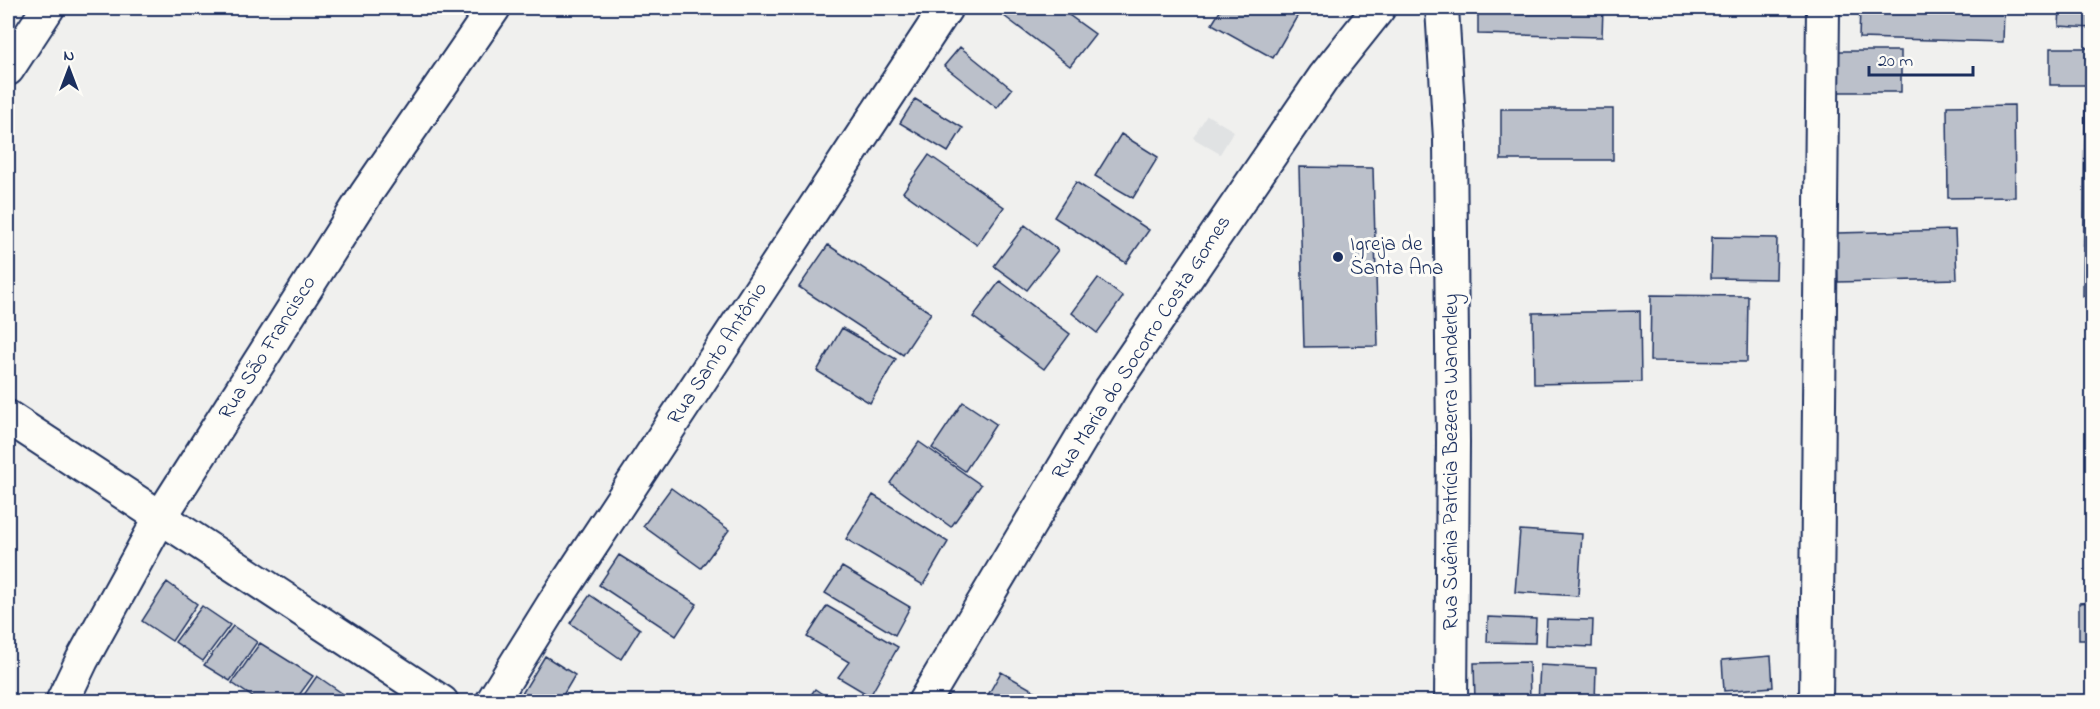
<svg xmlns="http://www.w3.org/2000/svg" width="2100" height="709" viewBox="0 0 2100 709" font-family="'Indie Flower',sans-serif">
<style>
.built{fill:#e0e2e3}
.building{fill:#bbc0ca;stroke:#1b2f5e;stroke-width:1.5}
.lines{fill:none;stroke-linecap:round;stroke-linejoin:round}
.minor-casing{stroke:#1b2f5e;stroke-width:36}
.minor{stroke:#fdfcf7;stroke-width:32}
.poi-dot{fill:#1b2f5e;stroke:#fdfcf7;stroke-width:2}
.labels{text-anchor:middle;dominant-baseline:central;stroke-width:6;stroke-linejoin:round;paint-order:stroke}
.poi-label{font-size:21px;fill:#1b2f5e;stroke:#fdfcf7;text-anchor:start}
.street-label{font-size:21px;fill:#1b2f5e;stroke:#fdfcf7}
</style>
<rect width="100%" height="100%" fill="#f0f0ee"/>
<filter id="ink" filterUnits="userSpaceOnUse"><feTurbulence type="fractalNoise" baseFrequency=".0167" numOctaves="2"/><feDisplacementMap in="SourceGraphic" scale="12" xChannelSelector="R" yChannelSelector="G"/><feConvolveMatrix kernelMatrix="1 2 1 2 8 2 1 2 1" color-interpolation-filters="sRGB"/></filter>
<g filter="url(#ink)">
<path class="built" d="M 1207,115 L 1234,131 L 1220,154 L 1193,138 Z"/>
<path class="building" d="M 1011,8 L 1059,8 L 1095,34 L 1070,66 L 1004,16 Z
M 1222,8 L 1285,8 L 1298,15 L 1273,58 L 1212,24 Z
M 1478,8 L 1603,8 L 1602,37 L 1478,34 Z
M 1860,8 L 2004,8 L 2003,42 L 1859,38 Z
M 2060,8 L 2092,8 L 2092,28 L 2059,26 Z
M 960,47 L 1012,89 L 997,108 L 944,66 Z
M 2050,48 L 2092,48 L 2092,85 L 2050,85 Z
M 1836,51 L 1901,51 L 1901,92 L 1836,92 Z
M 915,99 L 963,128 L 948,152 L 900,123 Z
M 2014,105 L 2015,197 L 1948,198 L 1947,106 Z
M 2085,105 L 2092,105 L 2092,296 L 2083,296 Z
M 1501,109 L 1613,109 L 1613,160 L 1501,160 Z
M 1121,134 L 1158,157 L 1133,198 L 1095,176 Z
M 929,155 L 1004,207 L 977,245 L 903,192 Z
M 1299,167 L 1373,168 L 1378,346 L 1304,347 Z
M 1076,182 L 1149,230 L 1126,263 L 1054,217 Z
M 1025,225 L 1058,250 L 1027,290 L 994,266 Z
M 1955,230 L 1957,279 L 1838,282 L 1837,233 Z
M 1712,237 L 1777,238 L 1776,279 L 1711,278 Z
M 828,245 L 931,313 L 903,355 L 799,287 Z
M 1098,278 L 1123,297 L 1097,333 L 1072,313 Z
M 1000,281 L 1070,334 L 1044,369 L 973,317 Z
M 1651,295 L 1748,296 L 1747,362 L 1650,361 Z
M 1640,311 L 1641,382 L 1534,384 L 1533,313 Z
M 842,328 L 896,359 L 870,403 L 817,371 Z
M 963,402 L 996,424 L 965,471 L 932,448 Z
M 919,442 L 981,485 L 951,527 L 890,483 Z
M 671,488 L 729,530 L 701,568 L 643,526 Z
M 873,495 L 948,542 L 923,585 L 846,539 Z
M 1520,530 L 1582,534 L 1578,596 L 1515,592 Z
M 619,555 L 697,604 L 676,636 L 599,585 Z
M 842,567 L 910,607 L 895,635 L 825,593 Z
M 167,582 L 197,604 L 172,641 L 142,621 Z
M 590,595 L 640,629 L 621,659 L 570,623 Z
M 2092,602 L 2092,640 L 2079,640 L 2079,603 Z
M 202,606 L 230,625 L 203,661 L 175,642 Z
M 827,606 L 898,647 L 870,696 L 838,677 L 849,662 L 807,637 Z
M 1488,617 L 1536,619 L 1535,643 L 1487,642 Z
M 1547,619 L 1593,620 L 1592,647 L 1546,645 Z
M 233,626 L 257,642 L 230,681 L 204,665 Z
M 260,643 L 313,676 L 294,702 L 260,702 L 232,683 Z
M 545,656 L 575,675 L 559,702 L 517,702 Z
M 1771,656 L 1773,687 L 1724,691 L 1722,660 Z
M 1529,662 L 1530,702 L 1475,702 L 1474,663 Z
M 1540,665 L 1596,668 L 1595,702 L 1538,702 Z
M 1001,672 L 1054,702 L 984,702 Z
M 317,676 L 346,696 L 343,702 L 299,702 Z
M 815,689 L 834,702 L 806,702 Z"/>
<g class="lines">
<g class="minor-casing">
<path id="minor" d="M 1442,8 L 1450,139 L 1453,442 L 1451,702
M 8,69 L 48,8
M 8,417 L 442,702
M 62,702 L 82,660 L 160,518 L 366,194 L 494,8
M 492,702 L 553,604 L 946,8
M 924,702 L 1110,390 L 1324,77 L 1379,8
M 1816,702 L 1823,8"/>
</g>
<use href="#minor" class="minor"/>
</g>
</g>
<circle class="poi-dot" cx="1338" cy="257" r="6"/>
<g class="labels">
<g class="poi-label">
<text x="1350" y="245">Igreja de<tspan x="1350" dy="24">Santa Ana</tspan></text>
</g>
<g class="street-label">
<text transform="translate(268 348) rotate(-58)">Rua São Francisco</text>
<text transform="translate(1142 348) rotate(-57)">Rua Maria do Socorro Costa Gomes</text>
<text transform="translate(718 354) rotate(-57)">Rua Santo Antônio</text>
<text transform="translate(1452 462) rotate(-90)">Rua Suênia Patrícia Bezerra Wanderley</text>
</g>
</g>
<rect width="2100" height="709" fill="none" stroke="#fdfcf7" stroke-width="30"/>
<rect x="15" y="15" width="2070" height="679" fill="none" stroke="#1b2f5e" stroke-width="2" filter="url(#ink)"/>
<g transform="translate(69 69)" stroke="#fdfcf7" stroke-width="4.5" paint-order="stroke">
<path d="M0-4.5L10 22L0 15L-10 22Z" fill="#1b2f5e"/>
<text y="-9" font-size="16" font-weight="bold" text-anchor="middle" fill="#1b2f5e">N</text>
</g>
<path d="M1869 66v9h104v-9" fill="none" stroke="#1b2f5e" stroke-width="3"/>
<text x="1878" y="66" font-size="18" fill="#1b2f5e" stroke="#fdfcf7" stroke-width="4.5" paint-order="stroke">20 m</text>
</svg>
